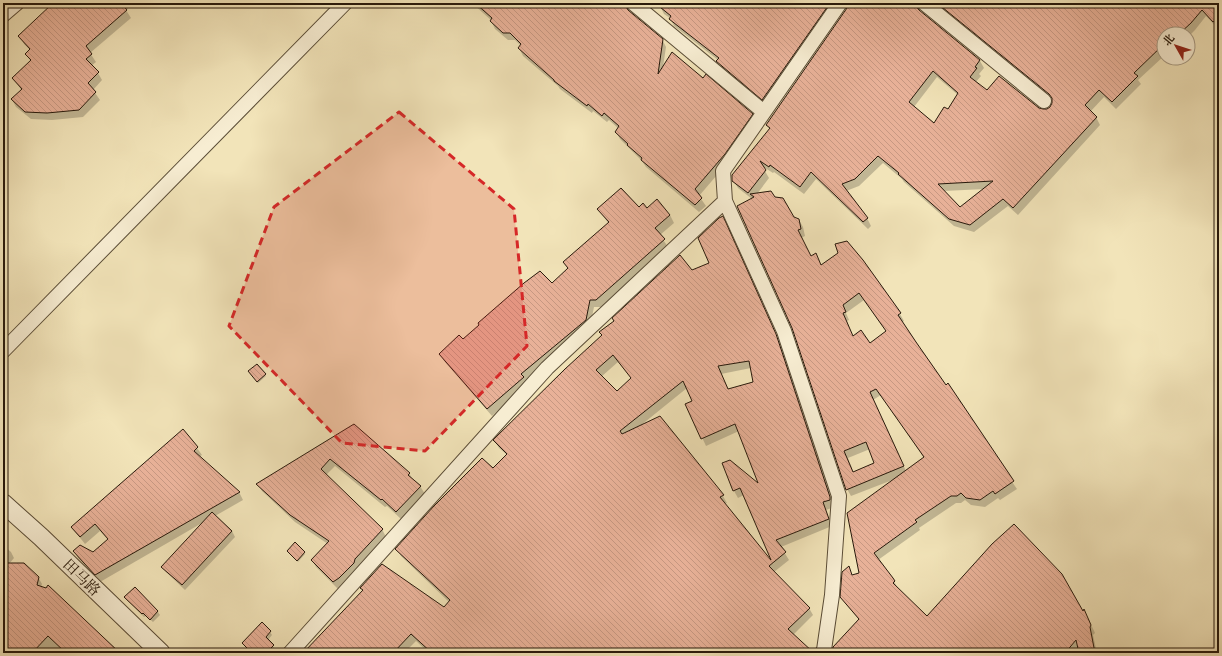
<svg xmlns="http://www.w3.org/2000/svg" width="1222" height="656" viewBox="0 0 1222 656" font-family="'Gentium Book Plus','Noto Serif SC',serif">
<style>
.shadow{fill:#0003;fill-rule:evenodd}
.building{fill:url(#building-back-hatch);stroke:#28190b;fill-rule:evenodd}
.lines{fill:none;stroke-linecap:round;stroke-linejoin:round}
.minor-casing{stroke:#5a4c36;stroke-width:16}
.tertiary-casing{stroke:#5a4c36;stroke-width:20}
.minor{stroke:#f7edd2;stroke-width:14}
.tertiary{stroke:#f7edd2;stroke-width:18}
.marked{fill:#d62828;fill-opacity:0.2;stroke:#d62828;stroke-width:3;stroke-dasharray:8 5;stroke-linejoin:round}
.labels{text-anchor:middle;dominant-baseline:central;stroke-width:4;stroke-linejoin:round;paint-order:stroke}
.street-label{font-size:15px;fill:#28190b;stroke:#f7edd2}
</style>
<defs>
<pattern id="building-back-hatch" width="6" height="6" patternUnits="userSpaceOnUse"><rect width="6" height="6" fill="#e8b198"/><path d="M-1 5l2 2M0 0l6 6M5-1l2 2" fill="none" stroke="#c79882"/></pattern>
</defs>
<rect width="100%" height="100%" fill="#f2e4b9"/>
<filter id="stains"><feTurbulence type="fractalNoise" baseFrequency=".005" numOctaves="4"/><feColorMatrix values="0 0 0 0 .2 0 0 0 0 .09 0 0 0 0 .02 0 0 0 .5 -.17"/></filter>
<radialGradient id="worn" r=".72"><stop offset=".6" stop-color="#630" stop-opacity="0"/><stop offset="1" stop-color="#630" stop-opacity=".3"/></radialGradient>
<path class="shadow" d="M 54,3 L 134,3 L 126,10 L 131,18 L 90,53 L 96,62 L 91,66 L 98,73 L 102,80 L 93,90 L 100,100 L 83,117 L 52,120 L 31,119 L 16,107 L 12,100 L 22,91 L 13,78 L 31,62 L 26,54 L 30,50 L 24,44 L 20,36 Z
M 472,3 L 622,3 L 628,11 L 662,39 L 666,47 L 663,67 L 703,79 L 752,114 L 756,122 L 729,161 L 699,196 L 706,206 L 699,212 L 646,167 L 642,161 L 620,139 L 616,132 L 619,129 L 609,120 L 607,122 L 593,111 L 592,113 L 560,89 L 558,86 L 523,56 L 519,48 L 521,46 L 515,40 L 508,40 L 495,29 L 491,21 L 492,21 Z
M 655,3 L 840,3 L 767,106 L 722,69 L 718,60 L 674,26 L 670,18 L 664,14 L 660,6 Z
M 849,3 L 924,3 L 922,5 L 919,12 L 980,61 L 984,68 L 979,74 L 981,76 L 975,83 L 987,91 L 1038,109 L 1047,110 L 1051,107 L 1053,100 L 933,3 L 1219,3 L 1219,28 L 1218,29 L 1206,16 L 1195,30 L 1188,37 L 1188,34 L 1164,34 L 1164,56 L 1138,80 L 1141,84 L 1116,109 L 1104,97 L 1090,112 L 1096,117 L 1100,125 L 1018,215 L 1008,206 L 974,232 L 954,226 L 904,182 L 902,179 L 883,163 L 859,186 L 846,191 L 867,218 L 871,226 L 868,229 L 816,179 L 804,194 L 774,172 L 773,173 L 762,166 L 769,178 L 757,194 L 775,198 L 793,218 L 799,220 L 803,227 L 805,236 L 801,238 L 811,257 L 815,254 L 821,266 L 900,314 L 904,321 L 901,323 L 1017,489 L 1000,500 L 998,498 L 985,507 L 971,505 L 965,500 L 961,503 L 956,503 L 919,528 L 920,530 L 878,560 L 893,579 L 898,589 L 927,617 L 1082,612 L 1088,618 L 1095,633 L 1093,635 L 1097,653 L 1080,653 L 1079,648 L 1075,653 L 833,653 L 859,620 L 846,604 L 841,597 L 848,568 L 853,576 L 860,574 L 895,479 L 851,496 L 847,489 L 752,199 L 738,188 L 733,180 L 770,130 L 767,125 L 848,8 ZM 937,77 L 958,95 L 948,110 L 934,124 L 914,107 ZM 985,189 L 960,209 L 944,191 ZM 864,300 L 887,332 L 870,344 L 853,337 L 847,321 L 849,320 L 846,313 ZM 881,395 L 924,458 L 906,471 L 873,400 ZM 870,449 L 876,464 L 854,473 L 848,458 Z
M 598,209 L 647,209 L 670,215 L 674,223 L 660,235 L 668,247 L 601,307 L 594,307 L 590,327 L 525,382 L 527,385 L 492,416 L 444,361 L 440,354 L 463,341 L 552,284 L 568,270 L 564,262 L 608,223 Z
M 726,225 L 780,343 L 834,505 L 834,507 L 826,510 L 832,526 L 781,547 L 789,560 L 774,572 L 809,608 L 813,615 L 793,635 L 810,653 L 429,653 L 416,641 L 404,653 L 304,653 L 444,609 L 449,602 L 401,556 L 397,549 L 493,470 L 507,455 L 499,448 L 494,440 L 692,271 L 711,263 ZM 618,362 L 632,379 L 617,393 L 601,377 ZM 751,368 L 755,382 L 729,390 L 721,374 ZM 687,388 L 693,402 L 687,405 L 706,446 L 739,431 L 760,486 L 724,463 L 734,491 L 738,498 L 744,495 L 774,564 L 724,504 L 727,503 L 723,496 L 660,417 L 640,426 Z
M 257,365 L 266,376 L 258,383 L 250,373 Z
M 354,425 L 409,473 L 413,480 L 420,486 L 425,494 L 401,519 L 387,506 L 385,507 L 335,466 L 326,475 L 382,529 L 386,537 L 343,586 L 338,589 L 316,567 L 312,560 L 328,544 L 295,522 L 262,491 L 258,484 Z
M 197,448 L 202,455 L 199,457 L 239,492 L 243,500 L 215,516 L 232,531 L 235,537 L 185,590 L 166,572 L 162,567 L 202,523 L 100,582 L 78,558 L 74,551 L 93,553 L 108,540 L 100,531 L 85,544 L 77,534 L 72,527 Z
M 295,544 L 305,554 L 298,562 L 289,552 Z
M 3,545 L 11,552 L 14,558 L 9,564 L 38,577 L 42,584 L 41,587 L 119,653 L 3,653 L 3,590 L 8,584 L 3,579 Z
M 135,588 L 158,612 L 160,615 L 153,622 L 146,616 L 144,617 L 128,601 L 126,597 Z
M 270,632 L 272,635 L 268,640 L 275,649 L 271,653 L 252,653 L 243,643 Z"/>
<path class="building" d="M 53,3 L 121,3 L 127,10 L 86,46 L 92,54 L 86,59 L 99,72 L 88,83 L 96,92 L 79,110 L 47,113 L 25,112 L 11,99 L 22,89 L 12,78 L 31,60 L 25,54 L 30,49 L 18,36 Z
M 475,3 L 625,4 L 628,10 L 663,39 L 658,74 L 672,52 L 703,78 L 706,74 L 753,114 L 725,154 L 695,189 L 702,198 L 695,205 L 641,160 L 642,158 L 627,145 L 628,144 L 615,132 L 619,126 L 604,113 L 602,116 L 588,104 L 587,106 L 554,81 L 554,80 L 518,48 L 521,44 L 510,33 L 503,33 L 490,21 L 492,18 Z
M 655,3 L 830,3 L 762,100 L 716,61 L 719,58 L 669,19 L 671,16 Z
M 848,3 L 916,3 L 916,6 L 919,10 L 980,60 L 975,67 L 977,68 L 970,77 L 987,90 L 999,76 L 1039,108 L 1043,109 L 1047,109 L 1050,107 L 1052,103 L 1052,98 L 1049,94 L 937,3 L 1219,3 L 1219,17 L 1213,22 L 1202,10 L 1191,23 L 1179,34 L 1164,34 L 1164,44 L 1134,73 L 1138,76 L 1112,102 L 1099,90 L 1085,105 L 1097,117 L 1013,208 L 1003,199 L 970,225 L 949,219 L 898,174 L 899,173 L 878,156 L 855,179 L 842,184 L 868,218 L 863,222 L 811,172 L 800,187 L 770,165 L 769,167 L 760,161 L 766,170 L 748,193 L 732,181 L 732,175 L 770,128 L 766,125 L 847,8 ZM 933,71 L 958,93 L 948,109 L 944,107 L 934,123 L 909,102 ZM 993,181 L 960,207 L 938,184 Z
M 621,188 L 639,207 L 643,203 L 647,208 L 657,199 L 670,215 L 655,228 L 665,239 L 596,300 L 590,300 L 586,320 L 521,374 L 524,377 L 487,409 L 439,354 L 459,335 L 463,339 L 479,325 L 478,323 L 524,283 L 540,271 L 552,283 L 568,268 L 563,262 L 609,222 L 597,209 Z
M 771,191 L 775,197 L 783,198 L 794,217 L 799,219 L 801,229 L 798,230 L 811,256 L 816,253 L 821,265 L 838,253 L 835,244 L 847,241 L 863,260 L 901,313 L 898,315 L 916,342 L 946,385 L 948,383 L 1014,481 L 995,494 L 993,491 L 980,500 L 966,498 L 961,493 L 957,496 L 951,496 L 915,520 L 917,522 L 874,553 L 893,578 L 895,581 L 893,583 L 927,616 L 992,544 L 1014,524 L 1062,574 L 1083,611 L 1084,609 L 1091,625 L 1090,627 L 1095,653 L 1079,653 L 1076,640 L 1065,653 L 832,653 L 833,647 L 859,619 L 840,597 L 842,572 L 849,566 L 852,575 L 859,573 L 847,513 L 924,457 L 876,389 L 870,392 L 904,466 L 846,490 L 792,328 L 737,206 L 754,197 L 750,194 ZM 859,293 L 886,331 L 870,343 L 861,330 L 853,336 L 843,313 L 846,312 L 843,305 ZM 866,442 L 874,463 L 853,472 L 844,451 Z
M 723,216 L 776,334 L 830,497 L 830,500 L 823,502 L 829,519 L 776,540 L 786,552 L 769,566 L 810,608 L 788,629 L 814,653 L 432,653 L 411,634 L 393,653 L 303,653 L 363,590 L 360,588 L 382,564 L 444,607 L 450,600 L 395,549 L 434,506 L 482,458 L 493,468 L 507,454 L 493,440 L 565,369 L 602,335 L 599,332 L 614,321 L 612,318 L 680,255 L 692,270 L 709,263 L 698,238 L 719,218 ZM 613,355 L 631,378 L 617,391 L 596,370 ZM 749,361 L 753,382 L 728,389 L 718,366 ZM 683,381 L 692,401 L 685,404 L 701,439 L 735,424 L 758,483 L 730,460 L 722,463 L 733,491 L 740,488 L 771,560 L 720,497 L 724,495 L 660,416 L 622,434 L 620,431 Z
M 257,364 L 266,374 L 257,382 L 248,371 Z
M 354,424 L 410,473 L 408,475 L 421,486 L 396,512 L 382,499 L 381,500 L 330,459 L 321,469 L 383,529 L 355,559 L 354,563 L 339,578 L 333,582 L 311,560 L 329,541 L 290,515 L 256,484 Z
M 183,429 L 198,447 L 194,451 L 240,492 L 95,575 L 73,551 L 80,545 L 93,552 L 108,539 L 95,524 L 80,537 L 71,527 Z
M 212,512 L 232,531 L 182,585 L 161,567 Z
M 295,542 L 305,552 L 297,561 L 287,551 Z
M 3,563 L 24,563 L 39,577 L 37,585 L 46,588 L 48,585 L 120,653 L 66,653 L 48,636 L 32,653 L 3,653 L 3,588 L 8,583 L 3,578 Z
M 135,587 L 158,611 L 150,620 L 143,613 L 142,614 L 124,597 Z
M 262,622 L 271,631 L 266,637 L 274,645 L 266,653 L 252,653 L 242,643 Z"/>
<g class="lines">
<g class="minor-casing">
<path id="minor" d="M 633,3 L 764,112
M 924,3 L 1044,101
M 3,15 L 17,3
M 3,351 L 345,3
M 290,653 L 547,368 L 725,201
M 822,653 L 824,650 L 832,595 L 839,496 L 784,331 L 725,201 L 723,171 L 840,3"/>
</g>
<g class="tertiary-casing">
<path id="tertiary" d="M 3,503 L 41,537 L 161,653"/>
</g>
<use href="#minor" class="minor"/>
<use href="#tertiary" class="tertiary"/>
</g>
<path class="marked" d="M 399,112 L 514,209 L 527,346 L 425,451 L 342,443 L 229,326 L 274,207 Z"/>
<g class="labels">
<g class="street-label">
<text transform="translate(82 577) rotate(44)">田马路</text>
</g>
</g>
<rect width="1222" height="656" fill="none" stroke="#f2e4b9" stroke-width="16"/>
<rect x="4" y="4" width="1214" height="648" fill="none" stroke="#28190b" stroke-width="2"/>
<rect x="8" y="8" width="1206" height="640" fill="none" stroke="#28190b"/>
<g transform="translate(1176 46) rotate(309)"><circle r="19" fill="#f7edd2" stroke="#a49882"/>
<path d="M0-3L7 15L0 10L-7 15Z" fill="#8f2418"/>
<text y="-6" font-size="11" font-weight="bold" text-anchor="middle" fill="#28190b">北</text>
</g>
<rect width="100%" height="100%" filter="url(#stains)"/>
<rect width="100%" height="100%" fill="url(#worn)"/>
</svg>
